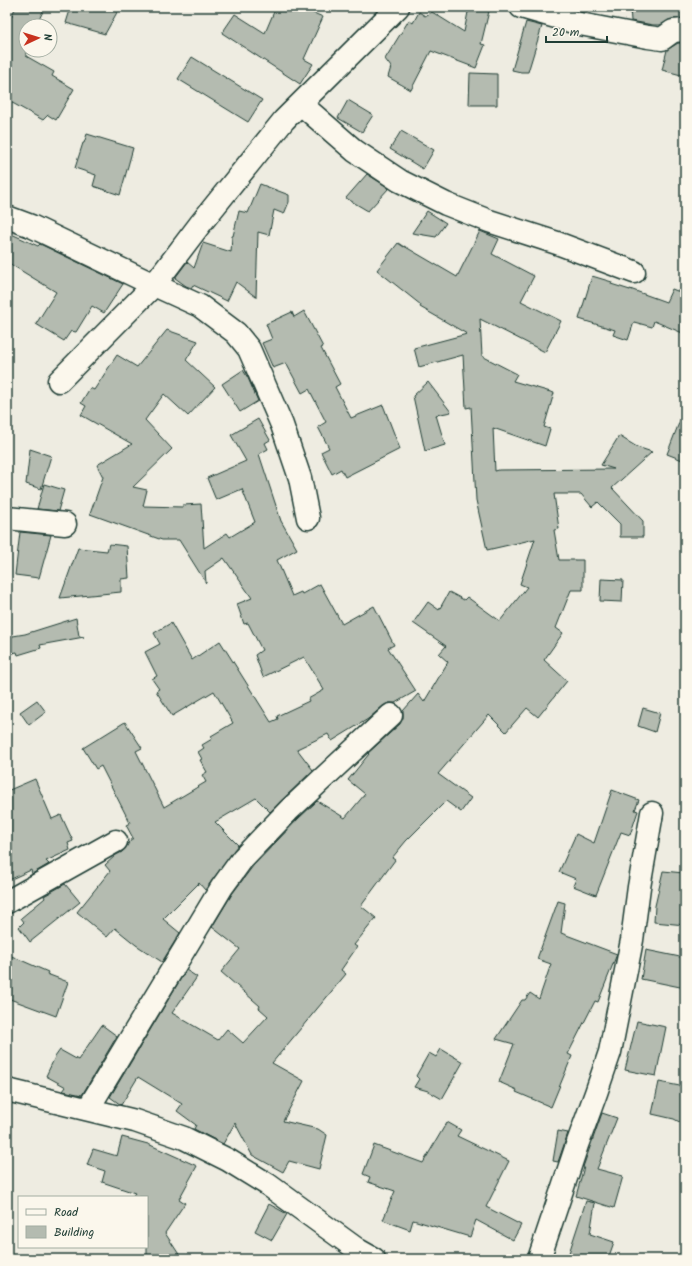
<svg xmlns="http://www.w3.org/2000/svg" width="692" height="1266" viewBox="0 0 692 1266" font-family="Kalam,sans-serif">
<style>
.building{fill:#b4bbb0;stroke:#1f3d34}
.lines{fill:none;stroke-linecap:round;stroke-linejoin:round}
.minor-casing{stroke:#1f3d34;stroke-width:25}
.minor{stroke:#fbf7ec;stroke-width:22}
</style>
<rect width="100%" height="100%" fill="#eeece1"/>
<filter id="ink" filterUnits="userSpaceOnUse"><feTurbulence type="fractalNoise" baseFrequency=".025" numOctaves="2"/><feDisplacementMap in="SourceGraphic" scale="8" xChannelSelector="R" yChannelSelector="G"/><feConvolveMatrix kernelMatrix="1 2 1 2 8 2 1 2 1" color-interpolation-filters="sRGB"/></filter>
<g filter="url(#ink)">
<path class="building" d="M 16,7 L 45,7 L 36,26 L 26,26 L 26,56 L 54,72 L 52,76 L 74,89 L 56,120 L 48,115 L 43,120 L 7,100 L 7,25 Z
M 71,7 L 120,7 L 105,34 L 66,23 Z
M 276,7 L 313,7 L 311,12 L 323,17 L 304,59 L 313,64 L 300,84 L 222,33 L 235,14 L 265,33 Z
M 469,7 L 490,7 L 481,44 L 485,45 L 476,68 L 431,51 L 411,90 L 388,77 L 391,67 L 385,59 L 409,20 L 413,23 L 419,12 L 425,16 L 432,12 L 464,32 Z
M 630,7 L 685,7 L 685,18 L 672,19 L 660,25 L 653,25 L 631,21 Z
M 526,22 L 542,26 L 528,72 L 521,72 L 512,70 Z
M 678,43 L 685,43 L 685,76 L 662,70 L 667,50 Z
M 192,57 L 262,100 L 248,122 L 178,79 Z
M 470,73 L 497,74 L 497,105 L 469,105 Z
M 348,100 L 373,115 L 362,132 L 338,118 Z
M 401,131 L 434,150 L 423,169 L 390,149 Z
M 87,134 L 133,148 L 120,195 L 93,186 L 96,175 L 75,168 L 83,143 L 84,143 Z
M 367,174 L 389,188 L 368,211 L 346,198 Z
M 260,184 L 289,195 L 289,202 L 284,214 L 274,210 L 269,235 L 258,232 L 256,297 L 236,282 L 227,301 L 193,285 L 191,288 L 186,286 L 175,278 L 187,262 L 194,268 L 203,243 L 231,252 L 232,236 L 233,236 L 239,211 L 248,213 Z
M 427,211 L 446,223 L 436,237 L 412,233 Z
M 480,231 L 499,239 L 492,254 L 534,276 L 521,301 L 561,321 L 545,352 L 480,319 L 482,356 L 517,374 L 513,381 L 554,393 L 544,427 L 550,429 L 545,446 L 493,428 L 495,471 L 499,470 L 614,469 L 601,465 L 619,436 L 637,447 L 652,452 L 612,488 L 643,521 L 643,537 L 620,537 L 620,524 L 598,502 L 592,507 L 581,494 L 554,494 L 559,529 L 554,530 L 559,560 L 583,560 L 583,590 L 571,590 L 556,628 L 563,633 L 544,660 L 567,681 L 538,717 L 527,708 L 506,732 L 489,715 L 438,774 L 471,798 L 461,812 L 446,801 L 406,841 L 392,858 L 395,860 L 361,906 L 376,918 L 354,945 L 357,947 L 341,970 L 346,974 L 272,1063 L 304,1081 L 283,1121 L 318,1129 L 327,1135 L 319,1169 L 289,1161 L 283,1172 L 252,1155 L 235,1123 L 223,1144 L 194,1129 L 196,1125 L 177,1111 L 182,1104 L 138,1077 L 121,1105 L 110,1097 L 186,970 L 197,977 L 172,1013 L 218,1040 L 227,1029 L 243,1043 L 268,1016 L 259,1008 L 260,1006 L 221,972 L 240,949 L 212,927 L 232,894 L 253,866 L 298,819 L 317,801 L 345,818 L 365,794 L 348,780 L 369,754 L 368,753 L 400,724 L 403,718 L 403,711 L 418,694 L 424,702 L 448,662 L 439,654 L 446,646 L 413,623 L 428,602 L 439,610 L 449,592 L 464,600 L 467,597 L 500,621 L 527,587 L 520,584 L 535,539 L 487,550 L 476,500 L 471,407 L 466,408 L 463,355 L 419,367 L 414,348 L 467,334 L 420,307 L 421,305 L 377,270 L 398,243 L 404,247 L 404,246 L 457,277 Z
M 7,232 L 38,246 L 40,244 L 123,284 L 104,313 L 92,306 L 76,332 L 71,331 L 64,341 L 36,324 L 56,292 L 7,262 Z
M 592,276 L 612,282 L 611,284 L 630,290 L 630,289 L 666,302 L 672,289 L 685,294 L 685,334 L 654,321 L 652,327 L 634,322 L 628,340 L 613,335 L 615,330 L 579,319 Z
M 304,311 L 323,347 L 321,348 L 340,384 L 335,387 L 351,418 L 383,405 L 400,449 L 345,477 L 341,469 L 332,474 L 321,452 L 329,448 L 318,427 L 326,422 L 309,389 L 302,393 L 286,363 L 273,368 L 262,343 L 272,339 L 266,324 L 292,312 L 294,317 Z
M 167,330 L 198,341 L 186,360 L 215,387 L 188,416 L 164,394 L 145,420 L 172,449 L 133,487 L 147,490 L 143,506 L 183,507 L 183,505 L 201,504 L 204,548 L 227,533 L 230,537 L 255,522 L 242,489 L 216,500 L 207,478 L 246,461 L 231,435 L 258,419 L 270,440 L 265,443 L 268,449 L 259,454 L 281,521 L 297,549 L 277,560 L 292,596 L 301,592 L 302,594 L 320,584 L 342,624 L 374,606 L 394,645 L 388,648 L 416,691 L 395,703 L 389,703 L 383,706 L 368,719 L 332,741 L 328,734 L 297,749 L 313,770 L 270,812 L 256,798 L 215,822 L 238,845 L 205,890 L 199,883 L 163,919 L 180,933 L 162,962 L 136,945 L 115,928 L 107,937 L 77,912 L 110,871 L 105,865 L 116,855 L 122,852 L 133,838 L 126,825 L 130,823 L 101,766 L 96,769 L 83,748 L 125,722 L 142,748 L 136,751 L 164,807 L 206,782 L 202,775 L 207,772 L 200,760 L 202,759 L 198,752 L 204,748 L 202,745 L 212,739 L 211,736 L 233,723 L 214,691 L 172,716 L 156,691 L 159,689 L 152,679 L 157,676 L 145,652 L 160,644 L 154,633 L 171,623 L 192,660 L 220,641 L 271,722 L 278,719 L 277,716 L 309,701 L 308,699 L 324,690 L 304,657 L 263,677 L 255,655 L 262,650 L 248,623 L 244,624 L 237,604 L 252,598 L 224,558 L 205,571 L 206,583 L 179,540 L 162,540 L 90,514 L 103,477 L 97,465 L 132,444 L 81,415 L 86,406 L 81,403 L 90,388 L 94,390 L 117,355 L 137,367 Z
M 243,370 L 248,378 L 258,401 L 240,412 L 222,384 Z
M 428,382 L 451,412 L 436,415 L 445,445 L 425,451 L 413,396 Z
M 684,410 L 685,410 L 685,461 L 667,454 Z
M 30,449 L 51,456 L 41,489 L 26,484 Z
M 44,484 L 64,490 L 58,511 L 37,509 Z
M 20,532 L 51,535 L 39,578 L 15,575 Z
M 109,544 L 127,546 L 129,578 L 121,579 L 121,592 L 60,598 L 78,548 L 107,551 Z
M 601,579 L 623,580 L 622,602 L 600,601 Z
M 76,618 L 79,636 L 84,637 L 40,645 L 41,648 L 18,655 L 17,652 L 7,654 L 7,637 L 25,634 Z
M 37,700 L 46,712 L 29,725 L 20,712 Z
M 643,708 L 660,713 L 655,732 L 638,726 Z
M 35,779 L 52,819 L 61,815 L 73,841 L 68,843 L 70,850 L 46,861 L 49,864 L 32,874 L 31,870 L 7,881 L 7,791 Z
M 612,790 L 639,800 L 635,810 L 638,811 L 630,835 L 621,832 L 596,895 L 573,886 L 576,879 L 559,872 L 576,834 L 594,843 Z
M 663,871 L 684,873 L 682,897 L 685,897 L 685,925 L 654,922 L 655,906 Z
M 65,884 L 80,902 L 30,942 L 19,927 L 24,922 L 21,918 L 45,898 L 44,896 Z
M 558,901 L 565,903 L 561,933 L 617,954 L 598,1002 L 595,1001 L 568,1054 L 572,1056 L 551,1107 L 516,1092 L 517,1090 L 499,1082 L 514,1044 L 496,1039 L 522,1000 L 525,1000 L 530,993 L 539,999 L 551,964 L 537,959 Z
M 646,950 L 685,958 L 685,988 L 641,979 Z
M 7,954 L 48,972 L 47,974 L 68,982 L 56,1016 L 7,998 Z
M 637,1021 L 666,1027 L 656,1076 L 625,1070 Z
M 102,1025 L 117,1036 L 82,1095 L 63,1091 L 66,1087 L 46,1076 L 55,1057 L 60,1050 L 78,1060 Z
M 441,1049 L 463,1062 L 442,1099 L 428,1091 L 414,1087 L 419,1079 L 416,1076 L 429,1053 L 436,1057 Z
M 659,1082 L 685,1087 L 685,1125 L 674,1119 L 652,1114 Z
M 602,1113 L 617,1118 L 597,1169 L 623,1176 L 614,1208 L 576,1196 L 584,1167 L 583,1167 Z
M 447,1122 L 461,1130 L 457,1136 L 509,1161 L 486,1207 L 521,1225 L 513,1240 L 476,1220 L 470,1237 L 413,1220 L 410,1230 L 383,1220 L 395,1191 L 368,1182 L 370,1177 L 363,1174 L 374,1145 L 423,1163 Z
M 558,1131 L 568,1133 L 558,1162 L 553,1161 Z
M 122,1137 L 148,1144 L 197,1166 L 179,1199 L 185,1203 L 165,1233 L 182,1259 L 147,1259 L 147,1197 L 132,1197 L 135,1193 L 102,1182 L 105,1171 L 87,1165 L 93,1149 L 117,1156 Z
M 586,1201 L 595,1203 L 590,1234 L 614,1242 L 608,1259 L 567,1259 Z
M 269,1204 L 287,1214 L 272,1240 L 255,1231 Z"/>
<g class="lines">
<g class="minor-casing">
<path id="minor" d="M 521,7 L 580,24 L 648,37 L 662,39 L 673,31 L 685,30
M 301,104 L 355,151 L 400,181 L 446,204 L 489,221 L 557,243 L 634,272
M 7,217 L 31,226 L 154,285 L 201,223 L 284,120 L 398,7
M 59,381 L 154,285 L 200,306 L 236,333 L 249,349 L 282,425 L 300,478 L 308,518
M 7,518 L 65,524
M 7,902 L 116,841
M 7,1090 L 135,1121 L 184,1138 L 228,1160 L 267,1184 L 358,1250 L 374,1259
M 88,1109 L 222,887 L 243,858 L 289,810 L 391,715
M 539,1259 L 577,1145 L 596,1093 L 610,1052 L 632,940 L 639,887 L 652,813"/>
</g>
<use href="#minor" class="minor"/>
</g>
</g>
<rect width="692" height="1266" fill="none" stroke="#fbf7ec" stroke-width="24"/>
<rect x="12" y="12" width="668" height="1242" fill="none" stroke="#1f3d34" stroke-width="1.5" filter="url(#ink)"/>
<rect x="18" y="1196" width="130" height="52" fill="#fbf7ec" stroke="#a3ada2"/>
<rect x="26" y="1209" width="20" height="6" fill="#fbf7ec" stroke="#a3ada2"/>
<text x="54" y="1216" font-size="12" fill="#1f3d34">Road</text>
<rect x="26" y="1226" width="20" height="12" fill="#b4bbb0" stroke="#a3ada2"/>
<text x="54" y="1236" font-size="12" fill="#1f3d34">Building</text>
<g transform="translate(38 38) rotate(86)"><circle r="19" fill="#fbf7ec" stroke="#a3ada2"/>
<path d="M0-3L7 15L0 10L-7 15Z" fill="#c8321e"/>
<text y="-6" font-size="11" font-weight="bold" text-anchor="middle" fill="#1f3d34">N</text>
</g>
<path d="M546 36v6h61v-6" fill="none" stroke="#1f3d34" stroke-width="2"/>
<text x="552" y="36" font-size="12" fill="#1f3d34" stroke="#fbf7ec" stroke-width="3" paint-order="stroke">20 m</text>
</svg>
